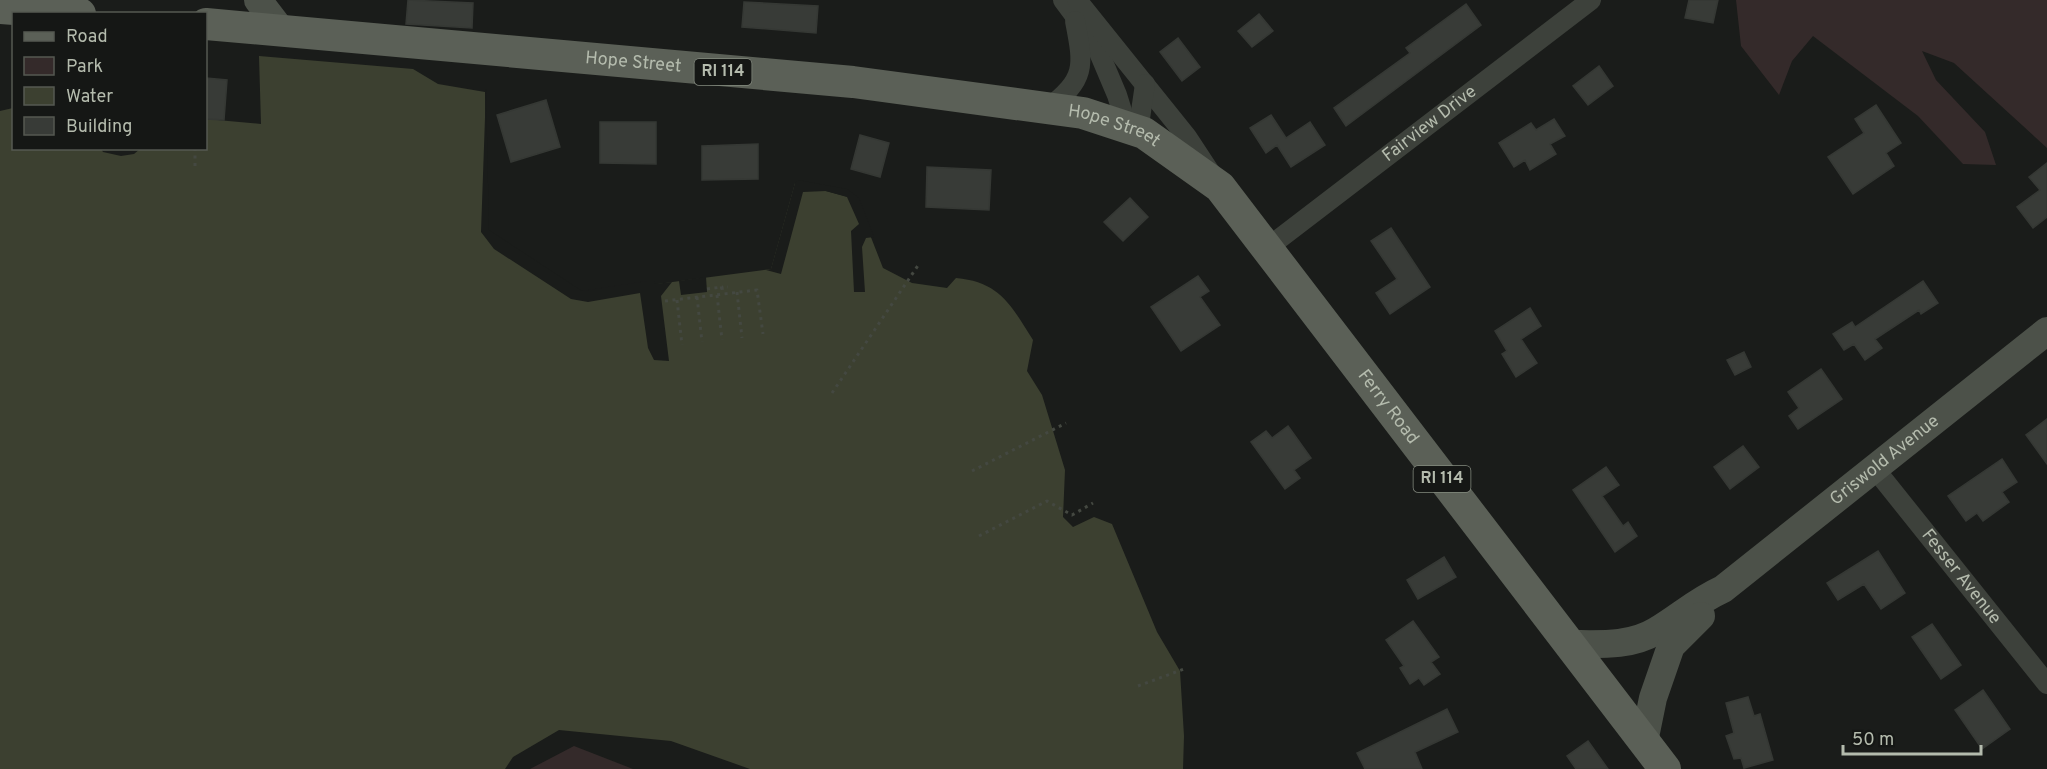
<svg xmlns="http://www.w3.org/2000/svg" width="2047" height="769" viewBox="0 0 2047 769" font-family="Overpass,sans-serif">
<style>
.green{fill:#342a2a}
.water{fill:#3c4030}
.pier{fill:#1a1c1a}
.building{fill:#383b37;stroke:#353834;stroke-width:1.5}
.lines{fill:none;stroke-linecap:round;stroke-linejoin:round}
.path{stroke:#444841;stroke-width:3;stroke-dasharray:3 4.5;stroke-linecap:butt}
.street{stroke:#3d413b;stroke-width:20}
.secondary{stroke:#4c5149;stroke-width:28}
.primary{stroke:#5b6057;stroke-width:32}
.labels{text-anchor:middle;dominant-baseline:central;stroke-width:5;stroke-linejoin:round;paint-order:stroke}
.shield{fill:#151715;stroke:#848a7f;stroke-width:1.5}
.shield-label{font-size:16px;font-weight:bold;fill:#b4bbad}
.street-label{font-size:18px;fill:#b4bbad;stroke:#151715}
</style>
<rect width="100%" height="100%" fill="#1a1c1a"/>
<path class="green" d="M 1736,0 L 2047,0 L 2047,148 L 1954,63 L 1922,51 L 1936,80 L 1985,132 L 1996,165 L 1963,164 L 1918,116 L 1813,36 L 1792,61 L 1779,95 L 1741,46 Z
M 574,746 L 633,769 L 530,769 Z"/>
<path class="water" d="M 259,56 L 413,69 L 438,84 L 485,92 L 486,232 L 581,294 L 771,269 L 795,183 L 856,199 L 883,268 L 912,283 L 947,288 L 956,278 C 1001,282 1011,306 1033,340 L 1027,371 L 1042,395 L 1065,470 L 1063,517 L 1073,527 L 1094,517 L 1112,524 L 1157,632 L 1180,671 L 1184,736 L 1183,769 L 750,769 L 671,741 L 559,730 L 513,757 L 505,769 L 0,769 L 0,111 L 13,108 L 14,148 L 206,148 L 206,119 L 261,124 Z"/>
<path class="pier" d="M 486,89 L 489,230 L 582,291 L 647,281 L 654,281 L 655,284 L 672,282 L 661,296 L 669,361 L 654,360 L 648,348 L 640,293 L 588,302 L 571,299 L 494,249 L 481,232 Z
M 101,149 L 140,149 L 134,154 L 121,156 L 103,152 Z
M 798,180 L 847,189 L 859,198 L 874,237 L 866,238 L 862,247 L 865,292 L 854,292 L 851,231 L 859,224 L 847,197 L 826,191 L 803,192 L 781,274 L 766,270 L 771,269 L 795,183 Z
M 706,277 L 707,292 L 681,295 L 679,281 Z"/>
<path class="building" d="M 408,0 L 473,3 L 472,28 L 406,24 Z
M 1689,0 L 1718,0 L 1713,23 L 1685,18 Z
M 744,2 L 818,6 L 816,33 L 742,27 Z
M 1466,4 L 1481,25 L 1346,126 L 1334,108 L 1410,53 L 1406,48 Z
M 1259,14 L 1273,31 L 1252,47 L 1238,31 Z
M 1178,38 L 1200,67 L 1182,81 L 1160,52 Z
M 1599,66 L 1613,86 L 1588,105 L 1573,86 Z
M 206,78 L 227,80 L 224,120 L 206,119 Z
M 546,100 L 560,147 L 511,162 L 497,115 Z
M 1876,105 L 1901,143 L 1886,153 L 1894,166 L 1853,194 L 1828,157 L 1864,133 L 1855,119 Z
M 1271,115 L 1286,138 L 1310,122 L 1325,145 L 1291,167 L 1277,145 L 1266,153 L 1250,128 Z
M 1554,119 L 1565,136 L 1550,144 L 1556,154 L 1530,170 L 1525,160 L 1514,167 L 1499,143 L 1531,123 L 1536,130 Z
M 600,122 L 656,122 L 656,164 L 600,163 Z
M 860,135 L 889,143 L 880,177 L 851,169 Z
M 758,144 L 758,179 L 702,180 L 702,146 Z
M 2047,163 L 2047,217 L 2033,228 L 2017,207 L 2040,190 L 2029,177 Z
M 927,167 L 991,170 L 989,210 L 926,207 Z
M 1130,198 L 1148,217 L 1123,241 L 1104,222 Z
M 1391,228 L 1430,287 L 1390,314 L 1376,293 L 1397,279 L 1371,241 Z
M 1198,276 L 1209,291 L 1200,297 L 1220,325 L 1181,351 L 1151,307 Z
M 1923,281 L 1938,303 L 1921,314 L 1919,310 L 1875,339 L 1882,348 L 1865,360 L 1854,344 L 1844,350 L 1833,334 L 1852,322 L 1855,327 Z
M 1530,308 L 1541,326 L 1521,339 L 1537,363 L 1516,377 L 1502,354 L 1507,351 L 1495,331 Z
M 1744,352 L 1751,367 L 1735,375 L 1727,360 Z
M 1821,369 L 1842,399 L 1798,429 L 1789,416 L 1799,408 L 1788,392 Z
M 2047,419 L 2047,464 L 2026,435 Z
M 1288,426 L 1311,458 L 1294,470 L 1300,478 L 1285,489 L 1251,442 L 1266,431 L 1272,438 Z
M 1743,446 L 1759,467 L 1730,489 L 1714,467 Z
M 2002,459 L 2017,482 L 2002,492 L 2009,502 L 1983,521 L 1977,513 L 1966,521 L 1948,496 Z
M 1606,467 L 1619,485 L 1602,496 L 1623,526 L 1628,522 L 1637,536 L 1615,552 L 1573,490 Z
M 1878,551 L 1905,593 L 1881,609 L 1864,584 L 1838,600 L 1827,583 Z
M 1444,557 L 1456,577 L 1418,599 L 1407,580 Z
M 1413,621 L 1439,657 L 1431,662 L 1440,674 L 1424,685 L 1419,678 L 1410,684 L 1400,668 L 1404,666 L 1386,640 Z
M 1932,624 L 1961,665 L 1941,679 L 1912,637 Z
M 1983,690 L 2010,729 L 1982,749 L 1955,710 Z
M 1748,697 L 1754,716 L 1760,714 L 1773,760 L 1744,768 L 1741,758 L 1734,759 L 1726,736 L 1734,733 L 1726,703 Z
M 1447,709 L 1458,732 L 1415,752 L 1422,769 L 1365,769 L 1357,753 Z
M 1588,741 L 1608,769 L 1576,769 L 1567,756 Z"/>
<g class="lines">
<path class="path" d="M 195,148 L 195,167
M 720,288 L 728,287
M 707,289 L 722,287 L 723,294
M 737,292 L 742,338
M 717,295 L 722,340
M 697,297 L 702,342
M 677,300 L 682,345
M 665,301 L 757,290 L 763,334
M 832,393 L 919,264
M 972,471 L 1066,423
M 979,536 L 1047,501 L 1072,515 L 1093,503
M 1138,686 L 1184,669"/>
<g class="street">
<path d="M 1063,0 L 1095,43 L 1117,95 L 1127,127"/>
<path d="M 1077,0 L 1187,137 L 1210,172"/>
<path d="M 1047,109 C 1086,79 1084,67 1075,21"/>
<path d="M 1138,132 L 1145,84"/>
<path id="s1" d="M 1266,249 L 1591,0"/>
<path id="s2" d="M 1875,469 L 2047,684"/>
</g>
<g class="secondary">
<path d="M 258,0 L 281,30"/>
<path id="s3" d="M 1569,644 C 1597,644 1630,647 1656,631 C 1681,616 1695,602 1723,589 L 2047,331"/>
<path d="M 1644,742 L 1653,698 L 1671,646 L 1701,616"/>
</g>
<g class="primary">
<path d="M 0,8 L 80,14"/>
<path id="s4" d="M 206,24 L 853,82 L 1083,113 L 1144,133 L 1220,187 L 1665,769"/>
</g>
</g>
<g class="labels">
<g class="shield">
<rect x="694.5" y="59" width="57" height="26" rx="4.5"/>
<rect x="1413.5" y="466" width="57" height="26" rx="4.5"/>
</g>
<g class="shield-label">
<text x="723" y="72">RI 114</text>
<text x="1442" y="479">RI 114</text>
</g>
<g class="street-label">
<text stroke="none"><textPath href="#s4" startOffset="429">Hope Street</textPath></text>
<text stroke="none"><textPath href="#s1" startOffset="206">Fairview Drive</textPath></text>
<text stroke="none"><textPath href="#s4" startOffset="915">Hope Street</textPath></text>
<text stroke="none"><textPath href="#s4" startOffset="1316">Ferry Road</textPath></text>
<text stroke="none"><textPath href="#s3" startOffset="375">Griswold Avenue</textPath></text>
<text stroke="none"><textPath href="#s2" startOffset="138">Fesser Avenue</textPath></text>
</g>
</g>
<rect x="12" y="12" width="195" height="138" fill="#151715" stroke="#555952" stroke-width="1.5"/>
<rect x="24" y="32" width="30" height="9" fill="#5b6057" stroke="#555952" stroke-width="1.5"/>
<text x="66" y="42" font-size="18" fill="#b4bbad">Road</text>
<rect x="24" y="57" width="30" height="18" fill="#342a2a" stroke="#555952" stroke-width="1.5"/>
<text x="66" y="72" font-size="18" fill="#b4bbad">Park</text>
<rect x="24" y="87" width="30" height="18" fill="#3c4030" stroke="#555952" stroke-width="1.5"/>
<text x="66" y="102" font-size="18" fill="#b4bbad">Water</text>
<rect x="24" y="117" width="30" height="18" fill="#383b37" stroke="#555952" stroke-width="1.5"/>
<text x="66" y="132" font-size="18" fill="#b4bbad">Building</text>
<path d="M1843 745v9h138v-9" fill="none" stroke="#b4bbad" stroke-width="3"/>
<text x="1852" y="745" font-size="18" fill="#b4bbad" stroke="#151715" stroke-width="4.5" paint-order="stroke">50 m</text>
</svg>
